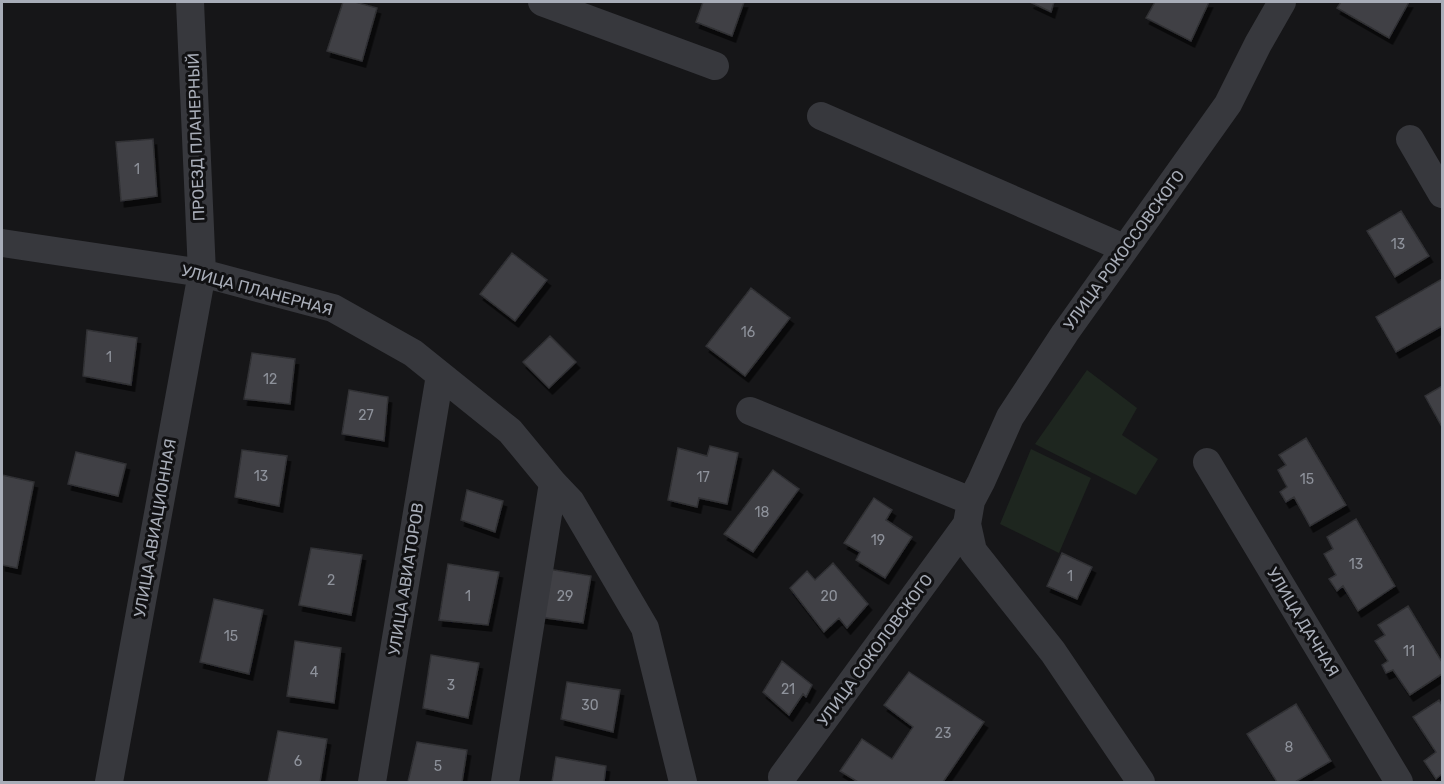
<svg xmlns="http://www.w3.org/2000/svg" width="1444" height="784" viewBox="0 0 1444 784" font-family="Rubik,sans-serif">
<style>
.green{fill:#1e261f}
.building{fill:#404145;stroke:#303034;stroke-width:1.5;filter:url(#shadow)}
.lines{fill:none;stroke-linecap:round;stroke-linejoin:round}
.street{stroke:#37383d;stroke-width:28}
.labels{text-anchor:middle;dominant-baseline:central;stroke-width:6;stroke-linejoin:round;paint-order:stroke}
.number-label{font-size:14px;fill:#8e929b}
.street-label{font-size:16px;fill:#a8adb8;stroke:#111113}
</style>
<defs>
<filter id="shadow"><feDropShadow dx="3.5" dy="6" stdDeviation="0" flood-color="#0009"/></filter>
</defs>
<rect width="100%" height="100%" fill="#161618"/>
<path class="green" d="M 1087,370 L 1137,408 L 1122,435 L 1158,459 L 1136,495 L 1035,444 Z
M 1031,449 L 1091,478 L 1059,553 L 1000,524 Z"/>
<path class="building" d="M 343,2 L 355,2 L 377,8 L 362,61 L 327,51 Z
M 703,2 L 744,2 L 732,36 L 696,22 Z
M 1030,2 L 1054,2 L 1051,12 Z
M 1155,2 L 1209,2 L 1191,41 L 1146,18 Z
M 1341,2 L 1409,2 L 1389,38 L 1337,8 Z
M 153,139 L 157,196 L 121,201 L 116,142 Z
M 1401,211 L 1429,256 L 1395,277 L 1367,231 Z
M 512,253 L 547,280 L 515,321 L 480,294 Z
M 1442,279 L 1442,326 L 1396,352 L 1376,317 Z
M 751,288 L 790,318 L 745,376 L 706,346 Z
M 87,330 L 137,338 L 131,385 L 83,376 Z
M 550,336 L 576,362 L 549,388 L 523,362 Z
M 252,353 L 295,359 L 290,404 L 244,399 Z
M 1442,386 L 1442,427 L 1425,396 Z
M 349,390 L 388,397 L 384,441 L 342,434 Z
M 1306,438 L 1346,505 L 1310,526 L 1294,497 L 1286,502 L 1280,492 L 1287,487 L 1278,470 L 1286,465 L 1279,455 Z
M 710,446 L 738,453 L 727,504 L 699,498 L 697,507 L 668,500 L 678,448 L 707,456 Z
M 242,450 L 287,456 L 279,506 L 235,497 Z
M 76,452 L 126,464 L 118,496 L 68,484 Z
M 773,470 L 799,489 L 753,552 L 724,534 Z
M 2,475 L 34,482 L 17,568 L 2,565 Z
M 467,490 L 503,501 L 495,532 L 461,520 Z
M 874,498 L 892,510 L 886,520 L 912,537 L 885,578 L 856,560 L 860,552 L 844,543 Z
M 1356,519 L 1395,586 L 1358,611 L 1343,586 L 1337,591 L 1329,579 L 1336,575 L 1324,554 L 1333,549 L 1327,537 Z
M 311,548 L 362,555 L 351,615 L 299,605 Z
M 1062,553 L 1092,567 L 1077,599 L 1047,586 Z
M 833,563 L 868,604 L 847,628 L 839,618 L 824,632 L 790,588 L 807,571 L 815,580 Z
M 448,564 L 499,572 L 488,625 L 439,620 Z
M 548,569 L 591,576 L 583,623 L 539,617 Z
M 214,599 L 263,610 L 249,674 L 200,662 Z
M 1408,606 L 1442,662 L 1442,674 L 1410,695 L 1393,670 L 1386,673 L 1382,665 L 1388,661 L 1375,641 L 1385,635 L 1378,625 Z
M 295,641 L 341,648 L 334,703 L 287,696 Z
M 431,655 L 479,663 L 468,718 L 423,708 Z
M 782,661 L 812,685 L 806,697 L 803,694 L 789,715 L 763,692 Z
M 909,672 L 984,722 L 943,782 L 858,782 L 840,771 L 862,739 L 892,759 L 913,727 L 884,705 Z
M 567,682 L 620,690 L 613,732 L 561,719 Z
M 1439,700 L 1442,705 L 1442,774 L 1436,779 L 1424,761 L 1436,752 L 1413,717 Z
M 1296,704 L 1331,761 L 1295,782 L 1277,782 L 1247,734 Z
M 278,731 L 327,739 L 320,782 L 268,782 Z
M 417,742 L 467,750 L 462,782 L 408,782 Z
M 556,757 L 606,766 L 604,782 L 552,782 Z"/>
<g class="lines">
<path class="street" d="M 542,2 L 715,66
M 821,116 L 1124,248
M 1410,139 L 1442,194
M 2,243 L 202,273 L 254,287 L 333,308 L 413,353 L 510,431 L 553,483 L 571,502 L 645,628 L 683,782
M 750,411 L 971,501 L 967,524 L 782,777
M 1207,462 L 1399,782
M 971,501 L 981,482 L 1010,417 L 1065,333 L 1228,104 L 1258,44 L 1282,2
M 967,524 L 973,551 L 1053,652 L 1141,782
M 109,782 L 202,273 L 190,2
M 372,782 L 440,375
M 505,782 L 553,483"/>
</g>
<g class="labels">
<g class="number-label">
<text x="137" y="169">1</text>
<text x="1398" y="244">13</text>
<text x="748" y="332">16</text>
<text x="109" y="357">1</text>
<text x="270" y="379">12</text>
<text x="366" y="415">27</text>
<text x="261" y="476">13</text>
<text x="703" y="477">17</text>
<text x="1307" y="479">15</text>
<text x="762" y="512">18</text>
<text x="878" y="540">19</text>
<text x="1356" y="564">13</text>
<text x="1070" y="576">1</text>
<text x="331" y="580">2</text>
<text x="468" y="596">1</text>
<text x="565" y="596">29</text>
<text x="829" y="596">20</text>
<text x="231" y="636">15</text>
<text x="1409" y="651">11</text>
<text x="314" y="672">4</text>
<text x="451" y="685">3</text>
<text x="788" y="689">21</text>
<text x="590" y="705">30</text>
<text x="943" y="733">23</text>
<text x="1289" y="747">8</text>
<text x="298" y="761">6</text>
<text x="438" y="766">5</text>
</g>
<g class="street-label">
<text transform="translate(196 137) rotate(-92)">ПРОЕЗД ПЛАНЕРНЫЙ</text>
<text transform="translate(1124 250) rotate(-54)">УЛИЦА РОКОССОВСКОГО</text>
<text transform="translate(257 290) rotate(15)">УЛИЦА ПЛАНЕРНАЯ</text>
<text transform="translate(155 528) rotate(-80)">УЛИЦА АВИАЦИОННАЯ</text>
<text transform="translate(406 579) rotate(-81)">УЛИЦА АВИАТОРОВ</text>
<text transform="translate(1303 622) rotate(59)">УЛИЦА ДАЧНАЯ</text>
<text transform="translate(875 650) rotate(-54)">УЛИЦА СОКОЛОВСКОГО</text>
</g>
</g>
<rect width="1444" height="784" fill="none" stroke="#a8adb8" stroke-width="6"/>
</svg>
